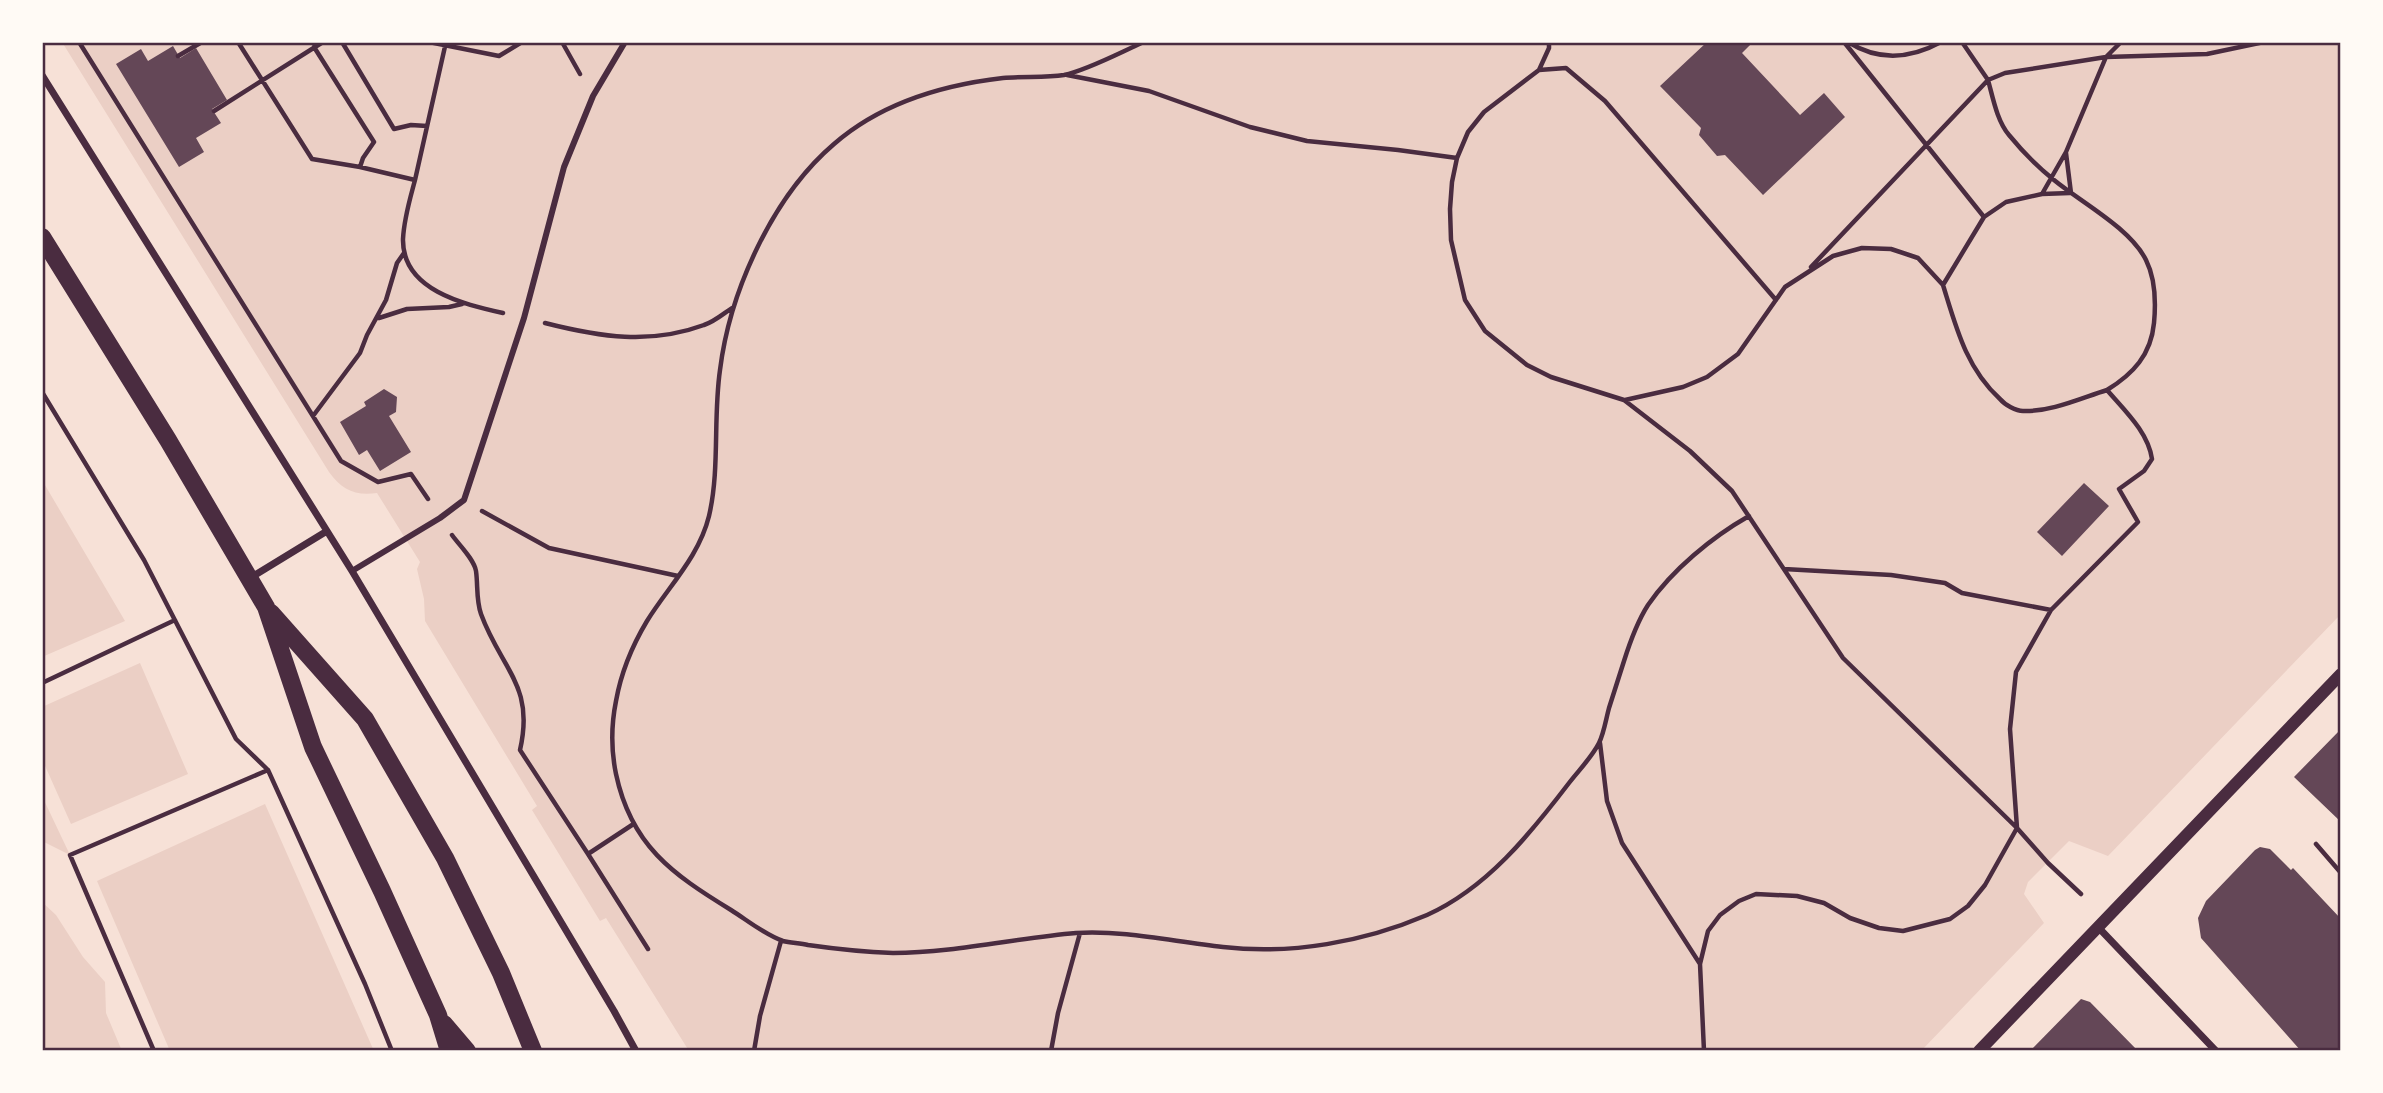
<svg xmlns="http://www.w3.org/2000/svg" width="2383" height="1093" viewBox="0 0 2383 1093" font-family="'Crimson Pro',serif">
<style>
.green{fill:#ebcfc5}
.building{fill:#644757}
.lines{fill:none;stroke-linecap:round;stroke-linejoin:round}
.path{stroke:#4a2c40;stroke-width:4.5}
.pedestrian{stroke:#4a2c40;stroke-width:6}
.minor{stroke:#4a2c40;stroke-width:7}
.tertiary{stroke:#4a2c40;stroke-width:12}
.primary{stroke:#4a2c40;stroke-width:18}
.neatline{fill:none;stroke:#4a2c40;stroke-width:2.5}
</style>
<rect width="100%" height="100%" fill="#f7e1d7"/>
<path class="green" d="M 62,42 L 2341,42 L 2341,614 L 2108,856 L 2069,841 L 2028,882 L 2024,894 L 2044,923 L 1921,1051 L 689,1051 L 606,918 L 600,921 L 532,810 L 537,806 L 425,621 L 424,599 L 417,569 L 420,562 L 377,493 C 355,496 342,490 329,472 Z
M 42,480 L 125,621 L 42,657 Z
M 140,663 L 188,774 L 71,824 L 42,759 L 42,707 Z
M 42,796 L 70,855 L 42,841 Z
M 265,804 L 374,1051 L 170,1051 L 97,881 Z
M 42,902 L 56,915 L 83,957 L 105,982 L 106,1013 L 122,1051 L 42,1051 Z"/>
<path class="building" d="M 1707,42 L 1753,42 L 1742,53 L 1800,115 L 1824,93 L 1845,117 L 1763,195 L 1725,155 L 1717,156 L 1699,135 L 1701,128 L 1660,86 Z
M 173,46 L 180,58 L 196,48 L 227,100 L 212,109 L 221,123 L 196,138 L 204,152 L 179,167 L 116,64 L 141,49 L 148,61 Z
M 384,389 L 397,397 L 396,412 L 389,416 L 411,452 L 380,471 L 367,450 L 359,455 L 340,422 L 366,406 L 364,402 Z
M 2084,483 L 2109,506 L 2062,556 L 2037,532 Z
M 2341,729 L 2341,822 L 2294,777 Z
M 2260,847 L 2270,849 L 2291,870 L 2293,868 L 2341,919 L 2341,1051 L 2301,1051 L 2201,938 L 2198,918 L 2206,901 L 2255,850 Z
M 2081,999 L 2090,1002 L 2138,1051 L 2030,1051 Z"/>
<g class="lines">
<path class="path" d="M 79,42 L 341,461 L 378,482 L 411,474 L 428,499
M 238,42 L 312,159 L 360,167 L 415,180 C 410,199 404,218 403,239 C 402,290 463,304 503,313
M 342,42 L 394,129 L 411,125 L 427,126
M 429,42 L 499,56 L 522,42
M 562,42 L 580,74
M 1144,42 C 1121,52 1088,70 1064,75 C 1045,78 1023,76 1003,78 C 942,85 881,103 834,144 C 773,196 730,290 720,370 C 713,418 720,469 709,516 C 699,557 668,587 647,621 C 632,646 621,673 616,701 C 611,726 611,750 616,774 C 631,845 672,874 731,910 C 747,920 765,935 783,941 C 791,943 800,943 808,945 C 836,949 865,952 893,953 C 954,953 1016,938 1076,933 C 1126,930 1174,942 1223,947 C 1291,955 1364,942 1427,915 C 1487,888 1530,834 1569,783 C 1579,770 1592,757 1599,743 C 1604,733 1606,719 1609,708 C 1614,692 1619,677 1624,661 C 1630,642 1637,622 1648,605 C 1672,570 1712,537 1749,516
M 1549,42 L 1549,48 L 1539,70 L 1566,68 L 1605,101 L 1776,300
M 1844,42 L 1984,217
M 1848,42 C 1878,61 1910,59 1941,42
M 314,47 L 374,142 L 363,158 L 360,167
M 178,56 L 202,42
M 1067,75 L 1149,91 L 1250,127 L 1307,141 L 1398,150 L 1457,158 L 1452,182 L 1450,209 L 1451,240 L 1465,300 L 1485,331 L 1527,365 L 1551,377 L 1624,400 L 1690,451 L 1732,491 L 1843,658 L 2017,828 L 2048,863 L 2081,894
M 214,111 L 323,42
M 2066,153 L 2071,193
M 1457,158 L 1468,132 L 1484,112 L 1539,70
M 415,180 L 446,42
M 2042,194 L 2070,193
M 1811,267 L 1988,80 L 1962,42
M 379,318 L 407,309 L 449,307 L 462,304
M 545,323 C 600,337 650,345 704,325 C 714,322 723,314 732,308
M 2107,390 C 2081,398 2051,412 2023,411 C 2016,411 2005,405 2000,399 C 1966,368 1956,327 1943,285 L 1984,217 L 2006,202 L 2042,194 L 2066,152 L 2106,57 L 2207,54 L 2264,42
M 42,392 L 144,560 L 236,739 L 268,770 L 365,984 L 392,1051
M 1625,400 L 1683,387 L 1707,377 L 1738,354 L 1785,287 L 1833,256 L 1862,248 L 1891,249 L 1918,258 L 1943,285
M 313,416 L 360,353 L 367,335 L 386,300 L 397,263 L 404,253
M 482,511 L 549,548 L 678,576
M 452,535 C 459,545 474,559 476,571 C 478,585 476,600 481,614 C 501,669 535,685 520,750 L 588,854 L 632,825
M 1784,569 L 1891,575 L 1945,583 L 1962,593 L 2051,610 L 2138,522 L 2119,489 L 2144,471 L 2152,459 C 2148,432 2125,411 2107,390 C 2133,374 2151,355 2154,323 C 2156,302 2156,280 2146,260 C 2130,228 2082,203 2054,180 C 2038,167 2022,151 2009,135 C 1997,121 1993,98 1988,80 L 2005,73 L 2106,57 L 2121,42
M 42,683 L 175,620
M 1600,743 L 1607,801 L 1622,843 L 1700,964
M 2316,844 L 2341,873
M 588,854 L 648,949
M 154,1051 L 70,855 L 268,770
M 754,1051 L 760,1016 L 781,941
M 1051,1051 L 1058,1013 L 1080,933
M 1704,1051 L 1700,964 L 1708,931 L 1720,915 L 1739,901 L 1756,894 L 1797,896 L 1824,903 L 1850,918 L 1879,928 L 1903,931 L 1950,919 L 1968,906 L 1985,885 L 2017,828 L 2010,729 L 2016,672 L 2051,610"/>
<path class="pedestrian" d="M 352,571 L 440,518 L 464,500 L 524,318 L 564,167 L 593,96 L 625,42"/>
<path class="minor" d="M 42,75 L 352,571 L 614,1011 L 636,1051
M 250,578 L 327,531
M 2097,926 L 2216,1051"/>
<path class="tertiary" d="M 1979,1051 L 2341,674"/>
<path class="primary" d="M 42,237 L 168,440 L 266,607 L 313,747 L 382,891 L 438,1015 L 449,1051
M 271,613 L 365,719 L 445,858 L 501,973 L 533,1051
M 444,1024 L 467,1051"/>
</g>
<rect width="2383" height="1093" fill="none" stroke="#fffaf5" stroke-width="88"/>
<rect x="44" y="44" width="2295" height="1005" class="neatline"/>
</svg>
